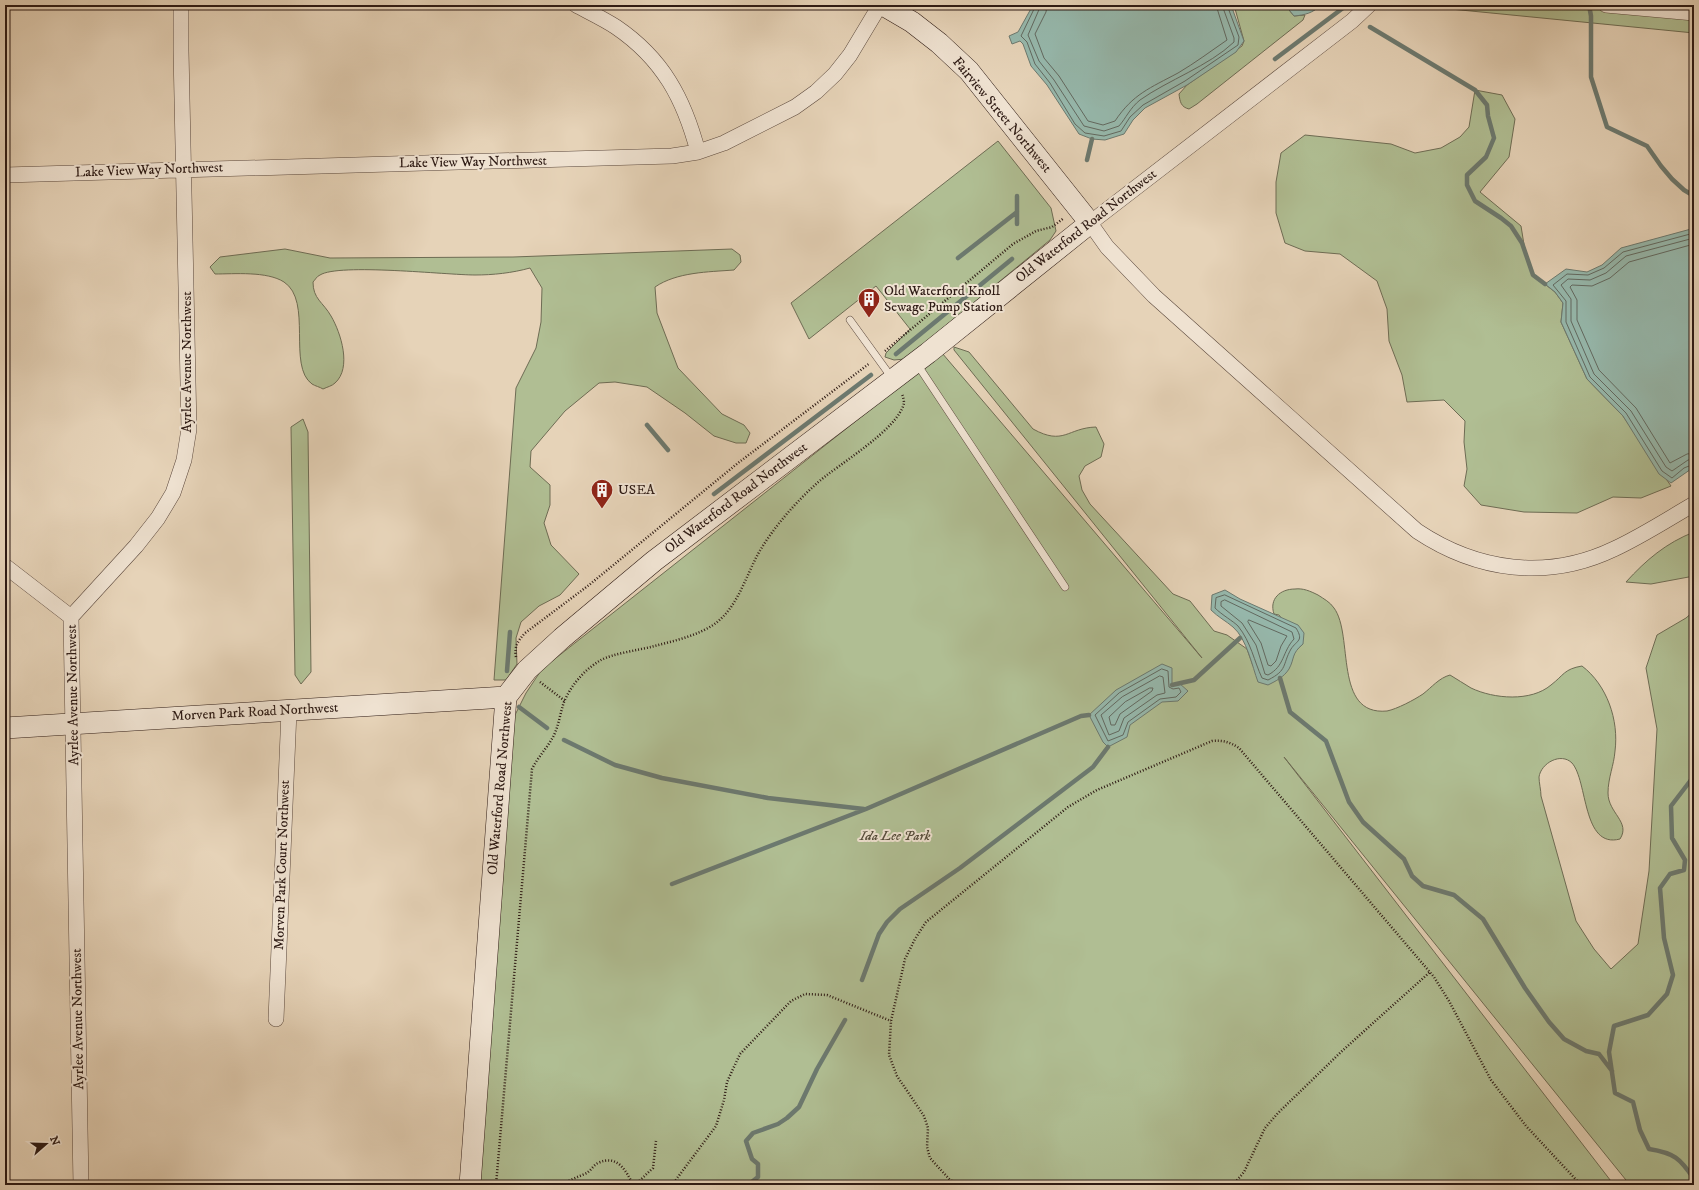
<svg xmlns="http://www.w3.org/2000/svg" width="1699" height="1190" viewBox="0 0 1699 1190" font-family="'IM FELL DW Pica',serif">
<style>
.green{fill:#b0be93;stroke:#6e6c54}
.water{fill:#96b8ac;stroke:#6c796f}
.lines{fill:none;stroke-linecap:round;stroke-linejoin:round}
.shore{stroke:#626960;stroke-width:1}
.stream{stroke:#6c796f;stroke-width:4.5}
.lane-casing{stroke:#5b483d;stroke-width:8}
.street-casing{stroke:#5b483d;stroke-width:16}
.secondary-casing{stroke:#2d1a14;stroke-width:22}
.path{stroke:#2d1a14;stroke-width:2.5;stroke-dasharray:1 2;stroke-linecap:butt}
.lane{stroke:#efe2d1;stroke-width:7}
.street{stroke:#efe2d1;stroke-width:15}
.secondary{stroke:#efe2d1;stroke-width:21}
.labels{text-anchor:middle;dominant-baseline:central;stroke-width:4;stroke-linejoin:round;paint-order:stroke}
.street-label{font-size:14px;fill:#2d1a14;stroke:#efe2d1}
.poi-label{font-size:14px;fill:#2d1a14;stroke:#efe2d1;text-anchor:start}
.park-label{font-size:14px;font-style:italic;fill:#544b3a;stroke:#efe2d1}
</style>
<rect width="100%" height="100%" fill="#e6d3b8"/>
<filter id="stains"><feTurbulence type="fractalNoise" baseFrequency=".005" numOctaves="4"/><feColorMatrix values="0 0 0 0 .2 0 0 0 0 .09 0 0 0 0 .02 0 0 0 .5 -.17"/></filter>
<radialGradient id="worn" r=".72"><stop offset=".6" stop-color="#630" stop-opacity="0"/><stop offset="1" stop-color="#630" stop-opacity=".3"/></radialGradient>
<path class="green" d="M 1234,5 L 1285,5 L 1294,16 L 1305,15 L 1303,20 L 1197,104 L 1189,109 C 1181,107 1180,102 1179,94 L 1187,85 L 1242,46 L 1244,41 Z
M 1410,5 L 1694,5 L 1694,33 Z
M 1475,90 L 1502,95 L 1515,119 L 1509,157 L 1480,192 L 1521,226 L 1526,257 L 1533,275 L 1555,292 L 1563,303 L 1561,322 L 1587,379 L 1623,416 L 1671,486 L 1641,498 L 1613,497 L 1577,513 L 1524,512 L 1481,505 L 1464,486 L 1467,469 L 1464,442 L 1465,421 L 1444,400 L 1407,402 L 1402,375 L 1389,341 L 1387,309 L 1377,281 L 1340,254 L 1305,251 L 1285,243 L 1276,213 L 1276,182 L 1281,153 L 1305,135 L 1391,144 L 1415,153 L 1441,148 L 1460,137 L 1469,127 Z
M 998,141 L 1051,208 L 1056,231 L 1050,240 L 905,359 L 894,360 L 885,357 L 886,353 L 910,329 L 876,286 L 809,339 L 791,303 Z
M 285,249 L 330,258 L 513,257 L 732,249 L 740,255 L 741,262 L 734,270 C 708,272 677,272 655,287 L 657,313 L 678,368 L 722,414 L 744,425 L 750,433 L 746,443 L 736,443 L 714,436 L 685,413 L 647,387 L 615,382 L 599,383 L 565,411 L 531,451 L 530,467 L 550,485 L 550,505 L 544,523 L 551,545 L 579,574 L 560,595 L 539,606 L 521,622 L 516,638 L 517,664 L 506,680 L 494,680 L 516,388 L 536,348 L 541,322 L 542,288 L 530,268 C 512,273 493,275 475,275 C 447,275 339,263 320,275 C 317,276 315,280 313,282 C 313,299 323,302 331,316 C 341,333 352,368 335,383 C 332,386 327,387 323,389 C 320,387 315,386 312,384 C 287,366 313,301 284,282 C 267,271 234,274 215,274 L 210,267 L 220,257 Z
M 954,347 L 969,352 L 1033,429 C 1064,446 1067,428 1096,427 L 1104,444 L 1101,457 L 1085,466 L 1079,476 L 1082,490 L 1090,504 L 1173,594 L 1190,601 L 1214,631 L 1227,635 L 1247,649 L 1253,666 L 1289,668 L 1295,651 L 1303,644 L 1279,615 L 1274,614 C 1269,599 1280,589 1295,589 C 1303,588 1310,591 1318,595 C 1324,599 1330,602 1334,608 C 1354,635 1333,716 1387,711 C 1397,709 1414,700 1423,694 C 1432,687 1439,678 1450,675 C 1457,679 1464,684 1471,688 C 1494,699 1531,702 1551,685 C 1564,675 1564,669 1582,666 C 1607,685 1619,720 1615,751 C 1614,765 1608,778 1608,793 C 1608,813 1631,822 1620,839 C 1582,849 1588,781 1572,763 C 1561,752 1541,763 1539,777 C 1539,783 1541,790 1541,796 L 1576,921 L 1594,949 L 1611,969 L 1638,944 L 1649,871 L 1657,729 L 1646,668 L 1657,635 L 1686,618 L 1694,611 L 1694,1185 L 1630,1185 L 1284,757 L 1614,1185 L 478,1185 L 513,719 L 526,693 L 542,669 L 942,353 L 1202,658 L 954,350 Z
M 303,419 L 308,432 L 311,672 L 301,684 L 295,675 L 291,427 Z
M 1694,532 L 1694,576 L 1651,584 L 1626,582 C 1646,560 1666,543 1694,532 Z"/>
<path class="water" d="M 1033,5 L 1231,5 L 1244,41 L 1236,52 L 1187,85 L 1145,108 L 1133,120 L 1124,134 L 1105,140 L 1092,139 L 1079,134 L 1047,85 L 1031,66 L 1023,44 L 1020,41 L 1012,44 L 1009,36 L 1018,32 Z
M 1285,5 L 1321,5 C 1313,13 1305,15 1294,16 Z
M 1691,229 L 1694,230 L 1694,467 L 1671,483 L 1659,474 L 1623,416 L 1587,379 L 1561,322 L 1563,303 L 1555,292 L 1545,284 L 1566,269 L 1587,272 L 1602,265 L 1621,248 Z
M 1225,590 L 1240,599 L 1298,625 L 1304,633 L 1303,644 C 1291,654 1295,658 1289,669 C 1284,677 1276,681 1268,685 L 1258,682 C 1252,666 1247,639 1233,627 C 1226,621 1218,617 1211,610 L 1212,595 Z
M 1162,664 L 1172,668 L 1172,685 L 1179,683 L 1188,691 L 1178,701 L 1162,702 L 1130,725 L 1127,737 L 1108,747 L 1103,742 L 1089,715 L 1116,690 Z"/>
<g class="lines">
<path class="shore" d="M 1036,5 L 1021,36 L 1027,42 L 1035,64 L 1050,83 L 1075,124 L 1085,133 L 1104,136 L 1121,131 L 1130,117 L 1143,105 L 1185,81 L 1238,45 L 1239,37 L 1227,5
M 1041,5 L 1028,35 L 1039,61 L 1054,80 L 1084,126 L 1104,131 L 1119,126 C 1126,118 1130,108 1140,100 C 1168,80 1209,66 1234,42 L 1234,38 L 1222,5
M 1047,5 L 1046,12 L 1035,34 L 1044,58 L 1059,76 L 1088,121 L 1103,125 L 1115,121 C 1133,94 1150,88 1178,73 C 1195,63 1211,51 1227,40 L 1216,5
M 1694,233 L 1623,252 L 1604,268 L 1588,275 L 1567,274 L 1553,285 L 1566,301 L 1566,322 L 1590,377 L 1626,413 L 1662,471 L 1672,478 L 1684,468 L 1694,464
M 1694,238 L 1626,256 L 1606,273 L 1590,280 L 1568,279 L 1561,285 L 1571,299 L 1571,321 L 1594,374 L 1631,411 L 1666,467 L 1672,471 L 1688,460 L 1694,459
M 1694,244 L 1629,262 L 1610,278 L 1592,286 L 1572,285 L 1570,287 L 1577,300 L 1577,320 L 1599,370 L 1636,408 L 1670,463 L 1687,454 L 1694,453
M 1225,595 L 1296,628 C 1304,641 1297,640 1291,649 C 1282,665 1288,670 1268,680 L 1262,678 C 1254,661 1251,642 1238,626 C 1233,621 1222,615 1215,608 L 1216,598 Z
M 1225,600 L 1292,632 L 1294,639 C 1282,652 1285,666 1268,675 L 1265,674 L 1256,645 L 1242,623 L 1221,606 L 1221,602 Z
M 1249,620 L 1287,636 L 1281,646 L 1276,661 L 1271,666 L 1268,665 L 1261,643 L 1248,622 Z
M 1162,669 L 1168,671 L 1169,687 L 1173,689 L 1179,688 L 1181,692 L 1176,697 L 1160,699 L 1128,722 L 1123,735 L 1108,741 L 1095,715 L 1119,693 Z
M 1160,676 L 1163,677 L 1165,693 L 1157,695 L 1124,718 L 1119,731 L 1109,735 L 1101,715 L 1122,697 Z
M 1150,688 L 1153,688 L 1152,691 L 1120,714 L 1115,725 L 1111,725 L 1109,717 L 1125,702 Z"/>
<path class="stream" d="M 1589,5 L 1591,16 L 1591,77 L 1607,127 L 1647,146 L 1661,166 L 1672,179 L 1684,190 L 1694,196
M 1370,27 L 1475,90 L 1487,105 L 1488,116 L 1494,138 L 1486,157 L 1467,175 L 1467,185 L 1475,201 L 1501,218 L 1511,226 L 1522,243 L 1533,275 L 1545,284
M 1275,59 L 1347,5
M 1087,160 L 1092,139
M 1017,196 L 1017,224
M 958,258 L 1017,212
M 896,354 L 1012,259
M 647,425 L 668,450
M 714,494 L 871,375
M 507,671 L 510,632
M 1280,678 L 1290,712 L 1326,741 L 1349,802 L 1363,822 L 1404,859 L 1412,876 L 1423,886 L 1454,895 L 1483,919 L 1525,988 L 1549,1022 L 1564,1039 L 1586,1051 L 1599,1054 L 1612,1071
M 1172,685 L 1194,680 L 1240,638
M 519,707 L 547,728
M 564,740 L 615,765 L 662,778 L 768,798 L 864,809
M 1694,776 L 1671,806 L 1672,838 L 1685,860 L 1684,870 L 1670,874 L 1660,888 L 1664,938 L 1673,975 L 1667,994 L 1648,1015 L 1614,1026 L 1609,1052 L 1615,1093 L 1633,1102 L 1640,1130 L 1649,1149 C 1674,1153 1680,1158 1694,1179
M 672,884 L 866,809 L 1081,716 L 1089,715
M 862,980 L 879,934 L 887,922 L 900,909 L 960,868 L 1093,767 L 1108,747
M 748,1185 L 758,1177 L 758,1164 L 752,1159 L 746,1141 L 753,1133 L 778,1124 L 787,1118 L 799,1107 L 817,1069 L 845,1020"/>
<g class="lane-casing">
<path id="lane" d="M 850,320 L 892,378
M 917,364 L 1065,587"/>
</g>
<g class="street-casing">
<path id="street" d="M 576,5 C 589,12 604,19 616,27 C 663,59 684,99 698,152
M 1369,5 L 1352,21 L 1090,223 L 1107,247 L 1154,296 L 1417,531 C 1477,571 1547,581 1614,549 C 1642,536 1668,519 1694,504
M 1606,5 L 1694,13
M 5,175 C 227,167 450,164 672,156 L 698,152 L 724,143 L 795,107 L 816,92 L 835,74 L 850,55 L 880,5
M 5,566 L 71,617
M 276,1019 L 289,711
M 81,1185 L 71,617 L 136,546 L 158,518 L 173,493 L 184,460 L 189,429 L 181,51 L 181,5"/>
</g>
<g class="secondary-casing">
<path id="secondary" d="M 5,728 L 506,697
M 470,1185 L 506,697 L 527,670 L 562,638 L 654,561 L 928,353 L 1090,223 L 969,71 L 939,43 L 912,22 L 883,5"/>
</g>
<path class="path" d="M 885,351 L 1013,244 L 1036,231 L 1052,227 L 1064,218
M 516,657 C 514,646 518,641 525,633 L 589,585 L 738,463 L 870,363
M 540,682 L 565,701
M 496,1185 L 532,769 C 538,757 547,748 553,737 C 559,726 560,713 564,702 C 571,685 585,669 601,660 C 612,654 638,650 651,647 C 673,641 698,636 716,623 C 738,606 746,576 758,554 C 773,528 794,504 816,484 C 837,465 898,430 904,403 C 904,400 903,397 902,394
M 561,1185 C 569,1180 578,1177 587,1173 C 591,1170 594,1165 598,1163 C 617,1154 626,1170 633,1185
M 635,1185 L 653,1168 L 656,1141
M 672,1185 L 716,1126 L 724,1100 L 727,1082 L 740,1054 L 791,1001 L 805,994 L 827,995 L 891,1021
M 960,1185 L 950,1180 L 930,1158 L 927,1147 L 928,1128 L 924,1116 L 897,1076 L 889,1055 L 891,1021 L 905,959 L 915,939 L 926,922 L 1068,807 L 1097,790 L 1212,741 C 1223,740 1230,742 1239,748 L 1434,977 L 1449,1001 L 1491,1080 L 1526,1126 L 1581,1185
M 1233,1185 L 1244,1172 L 1265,1128 L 1278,1113 L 1342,1051 L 1430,972"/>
<use href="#lane" class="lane"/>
<use href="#street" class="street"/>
<use href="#secondary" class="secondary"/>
</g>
<defs>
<g id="building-pin" transform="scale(1.15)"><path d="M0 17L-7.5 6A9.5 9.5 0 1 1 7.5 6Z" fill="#8f2418" stroke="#efe2d1"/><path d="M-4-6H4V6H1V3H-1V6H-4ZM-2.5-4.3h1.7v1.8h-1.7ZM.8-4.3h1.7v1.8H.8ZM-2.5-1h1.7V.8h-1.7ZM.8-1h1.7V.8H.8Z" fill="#fff"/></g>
</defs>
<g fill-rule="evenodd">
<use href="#building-pin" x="869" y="299"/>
<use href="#building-pin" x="602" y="490"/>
</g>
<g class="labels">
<g class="street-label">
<text transform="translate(1002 115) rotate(50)">Fairview Street Northwest</text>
<text transform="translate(473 162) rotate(-1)">Lake View Way Northwest</text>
<text transform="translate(149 170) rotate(-2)">Lake View Way Northwest</text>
<text transform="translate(1086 226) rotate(-38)">Old Waterford Road Northwest</text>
<text transform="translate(187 362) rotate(-90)">Ayrlee Avenue Northwest</text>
<text transform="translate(736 498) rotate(-37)">Old Waterford Road Northwest</text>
<text transform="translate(73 695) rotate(-91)">Ayrlee Avenue Northwest</text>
<text transform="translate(255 712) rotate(-3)">Morven Park Road Northwest</text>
<text transform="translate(500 788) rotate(-85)">Old Waterford Road Northwest</text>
<text transform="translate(282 865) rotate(-88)">Morven Park Court Northwest</text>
<text transform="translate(78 1019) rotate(-91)">Ayrlee Avenue Northwest</text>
</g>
<g class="poi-label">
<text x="884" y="291">Old Waterford Knoll<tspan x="884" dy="16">Sewage Pump Station</tspan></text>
<text x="618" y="490">USEA</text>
</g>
<g class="park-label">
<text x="895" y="836">Ida Lee Park</text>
</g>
</g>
<rect width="1699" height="1190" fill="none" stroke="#e6d3b8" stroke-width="20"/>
<rect x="6" y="6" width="1687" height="1178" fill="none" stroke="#2d1a14" stroke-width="2"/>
<rect x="10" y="10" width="1679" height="1170" fill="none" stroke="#2d1a14"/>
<g transform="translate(46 1144) rotate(70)" stroke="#efe2d1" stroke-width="3" paint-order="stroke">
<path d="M0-3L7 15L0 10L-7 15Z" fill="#2d1a14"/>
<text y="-6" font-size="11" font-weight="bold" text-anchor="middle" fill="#2d1a14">N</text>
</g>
<rect width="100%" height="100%" filter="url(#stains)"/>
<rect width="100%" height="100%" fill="url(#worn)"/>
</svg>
